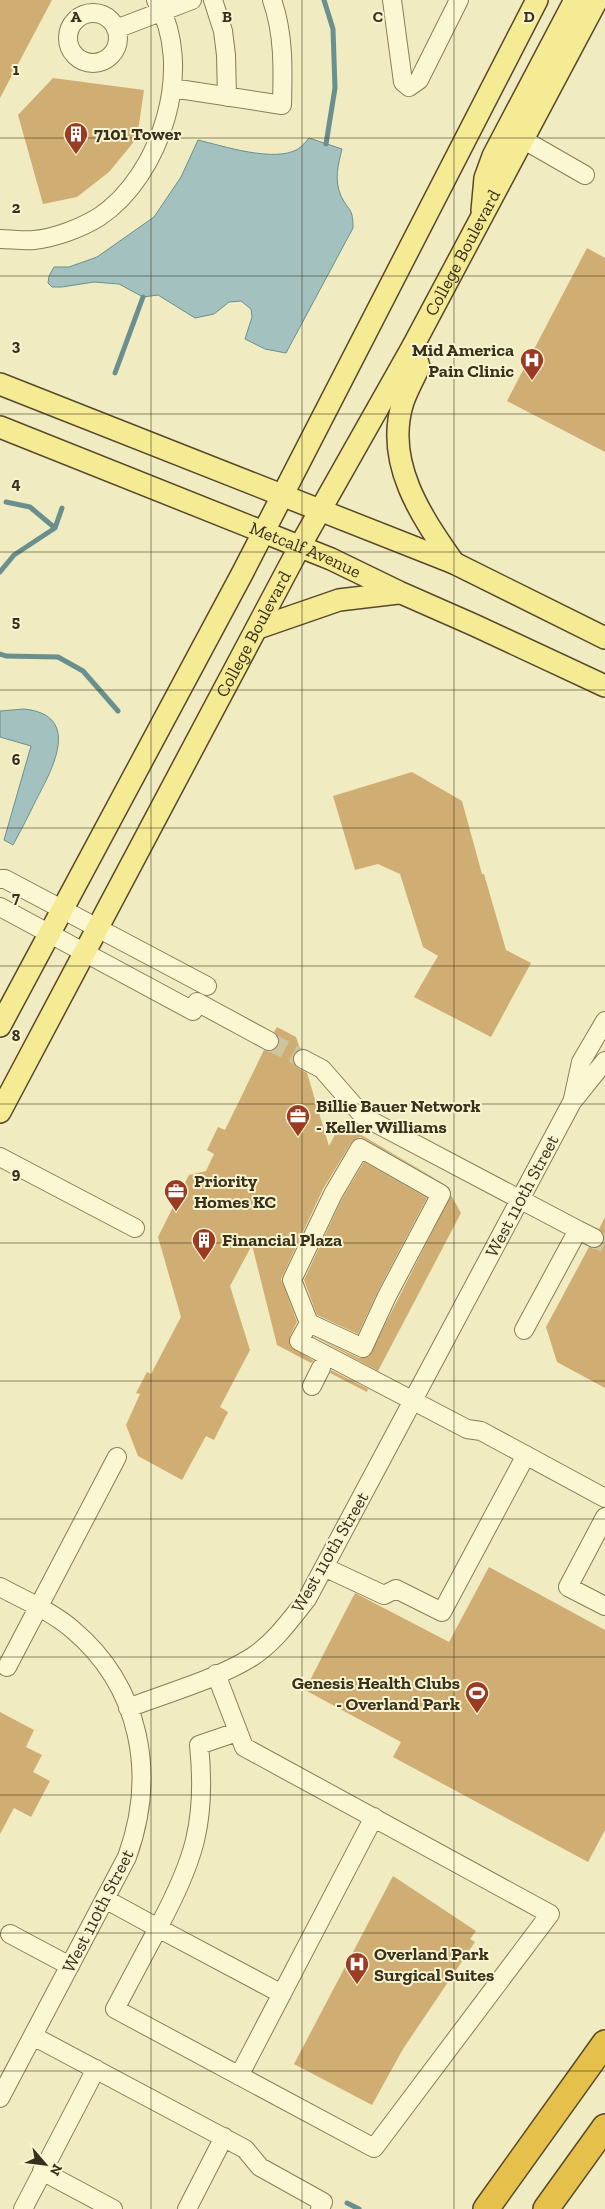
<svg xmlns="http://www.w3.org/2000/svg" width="605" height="2209" viewBox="0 0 605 2209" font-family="'Zilla Slab',serif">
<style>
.water{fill:#a3c2bf;stroke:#69908e}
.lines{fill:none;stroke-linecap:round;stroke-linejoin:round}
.stream{stroke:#69908e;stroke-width:5}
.building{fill:#d0ad73}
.minor-tunnel{stroke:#cbc69f;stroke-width:18;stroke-dasharray:18 9;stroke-linecap:butt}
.minor-casing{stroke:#8a7c57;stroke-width:20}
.major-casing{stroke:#57492b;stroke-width:24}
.highway-casing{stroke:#57492b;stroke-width:28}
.minor{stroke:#fbf7d3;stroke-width:18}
.major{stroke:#f6eb95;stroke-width:21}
.highway{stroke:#e5c04b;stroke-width:25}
.grid{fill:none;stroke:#39301c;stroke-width:1;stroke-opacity:0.55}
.labels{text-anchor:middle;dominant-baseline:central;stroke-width:4;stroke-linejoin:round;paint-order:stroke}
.poi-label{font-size:18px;font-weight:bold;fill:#39301c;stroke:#f7f4cf;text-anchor:start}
.street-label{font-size:18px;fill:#39301c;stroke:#f7f4cf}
.grid-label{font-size:16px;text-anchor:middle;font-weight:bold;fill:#39301c;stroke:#f7f4cf;stroke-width:4;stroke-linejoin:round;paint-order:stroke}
</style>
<rect width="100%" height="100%" fill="#f0ebc0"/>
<path class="water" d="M 309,138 L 342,149 C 338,165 334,180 341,196 C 349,212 353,207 353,228 L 286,353 L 265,349 L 245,339 L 252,317 L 251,309 L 241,301 L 229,302 L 214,314 L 195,318 L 158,295 L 143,297 L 119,284 L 94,282 L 62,287 L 52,287 L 48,283 L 49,276 L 54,267 L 69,267 L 97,257 L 154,217 L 181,177 L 198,140 C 223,146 275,163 298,149 C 302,146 306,142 309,138 Z
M 24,709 C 82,715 53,768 36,800 C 29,815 21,830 13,845 L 4,840 L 31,746 L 0,737 L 0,711 Z"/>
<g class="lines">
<path class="stream" d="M 324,0 L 333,29 L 335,88 L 326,144
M 115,373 L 143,297
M 6,502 L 30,507 L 55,528
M 0,572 L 14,555 L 55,528 L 62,508
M 0,654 L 6,656 L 58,657 L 83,671 L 118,711
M 347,2203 L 359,2209"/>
</g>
<path class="building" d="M 0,0 L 52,0 L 0,98 Z
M 53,78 L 144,90 L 137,138 L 109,172 L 77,197 L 43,204 L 18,115 Z
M 587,248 L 605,258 L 605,452 L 507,401 Z
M 412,772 L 462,801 L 482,874 L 484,874 L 506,950 L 531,963 L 491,1037 L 414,997 L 438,956 L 423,947 L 400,874 L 378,864 L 355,870 L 333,796 Z
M 277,1027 L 296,1037 L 300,1049 L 294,1054 L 292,1060 L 298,1068 L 307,1073 L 329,1146 L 341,1123 L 446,1185 L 365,1139 L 360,1137 L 351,1143 L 323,1189 L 281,1279 L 297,1322 L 290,1336 L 290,1346 L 314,1361 L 311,1363 L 277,1345 L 252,1245 L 230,1286 L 250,1350 L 220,1407 L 228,1412 L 214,1440 L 206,1436 L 182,1480 L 138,1456 L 126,1425 L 140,1394 L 136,1393 L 147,1372 L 151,1374 L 181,1317 L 158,1237 L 189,1175 L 206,1171 L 214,1154 L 207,1150 L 218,1127 L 225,1130 L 264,1050 L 270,1052 L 278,1046 L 280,1040 L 274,1032 Z
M 364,1162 L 427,1198 L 378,1291 L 358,1334 L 317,1315 L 304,1280 L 342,1199 Z
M 451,1195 L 461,1213 L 378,1371 L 317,1338 L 359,1358 L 369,1356 Z
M 605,1217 L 605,1388 L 557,1362 L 546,1327 L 589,1247 L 595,1249 L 603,1243 L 605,1237 L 599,1229 Z
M 331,1370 L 368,1389 L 367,1392 L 330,1373 Z
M 489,1567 L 605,1630 L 605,1830 L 588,1862 L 393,1757 L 401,1742 L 305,1690 L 355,1593 L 449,1642 Z
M 0,1712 L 34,1730 L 26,1747 L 42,1755 L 33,1772 L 50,1781 L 31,1817 L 14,1808 L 0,1834 Z
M 393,1876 L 476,1931 L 470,1939 L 475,1942 L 403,2049 L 372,2105 L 294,2064 Z"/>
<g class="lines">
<path class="minor-tunnel" d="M 269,1041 L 303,1059
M 594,1238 L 605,1244"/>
<g class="minor-casing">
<path id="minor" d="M 213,0 L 223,31 L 226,55 L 227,97
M 392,0 L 403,82 L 409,87 L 419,80 L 459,0
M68 38a25 25 0 1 1 50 0a25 25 0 1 1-50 0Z
M 116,29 L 192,0
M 172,88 L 282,105 C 283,69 284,34 272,0
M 524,140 L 585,175
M 0,239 C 11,239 23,241 34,240 C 55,238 81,228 99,217 C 161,176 196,66 156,0
M 0,879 L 5,879 L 207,986
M 0,907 L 193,1011
M 197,1002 L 269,1041
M 303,1059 L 322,1069 L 364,1117 L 578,1230 L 524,1330
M 573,1099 L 581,1062 L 605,1021
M 0,1157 L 135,1228
M 578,1230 L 594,1238
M 309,1323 L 363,1348 L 387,1296 L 441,1194 L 360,1148 L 333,1194 L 292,1280 L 309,1323 L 299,1341 L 467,1429 L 481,1431 L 605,1498
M 312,1386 L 321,1368
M 605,1517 L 568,1587 L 605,1606
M 324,1567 L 384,1595 L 396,1589 L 442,1612 L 526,1455
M 0,1587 C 24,1600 51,1611 72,1629 C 141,1687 157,1775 127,1857 L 0,2098
M 7,1667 L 117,1457
M 128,1708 C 167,1693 217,1679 252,1657 C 274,1643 291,1619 307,1599 L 572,1102 L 605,1061
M 237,1732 L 199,1745 C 207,1822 194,1861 158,1928 L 282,1994
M 105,1899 L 158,1928 L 115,2009 L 374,2148 L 550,1914 L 244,1747 L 216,1674
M 10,1934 L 70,1966
M 33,2036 L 245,2149 L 260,2167 L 323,2202 L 320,2209
M 239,2076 L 374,1817
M 42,2171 L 113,2209
M 23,2209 L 96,2069
M 187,2209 L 224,2137"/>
</g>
<g class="major-casing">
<g id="major">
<path d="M 482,211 L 485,178 L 493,156 L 575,0"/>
<path d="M 413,346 L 419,367 C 414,378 407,390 403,402 C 384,462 421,516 454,563"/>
<path d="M 0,384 L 454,563 L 605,638"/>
<path id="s1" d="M 0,427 L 331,559 L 399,592 L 474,625 L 605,686"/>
<path d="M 258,628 L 339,600 L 398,593"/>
<path d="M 0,1026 L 243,572 L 537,0"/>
<path id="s2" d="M 0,1112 L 300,546 L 413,346 L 597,0"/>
</g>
</g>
<g class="highway-casing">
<path id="highway" d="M 486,2209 L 605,2043
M 546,2209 L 605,2127"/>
</g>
<use href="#minor" class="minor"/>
<use href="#major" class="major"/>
<use href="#highway" class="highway"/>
</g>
<path class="grid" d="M 151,0 L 151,2209M 302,0 L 302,2209M 454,0 L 454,2209M 0,138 L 605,138M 0,276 L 605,276M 0,414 L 605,414M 0,552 L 605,552M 0,690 L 605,690M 0,828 L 605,828M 0,966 L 605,966M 0,1104 L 605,1104M 0,1243 L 605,1243M 0,1381 L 605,1381M 0,1519 L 605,1519M 0,1657 L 605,1657M 0,1795 L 605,1795M 0,1933 L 605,1933M 0,2071 L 605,2071"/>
<defs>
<g id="building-pin" transform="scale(1.25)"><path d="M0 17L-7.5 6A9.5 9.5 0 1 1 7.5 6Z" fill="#9c3b23" stroke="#f7f4cf"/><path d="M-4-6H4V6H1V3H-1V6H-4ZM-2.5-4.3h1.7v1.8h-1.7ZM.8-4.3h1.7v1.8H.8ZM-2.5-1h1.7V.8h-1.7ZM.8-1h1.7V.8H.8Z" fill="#fff"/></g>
<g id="hospital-pin" transform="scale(1.25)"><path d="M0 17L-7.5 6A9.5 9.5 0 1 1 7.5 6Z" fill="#9c3b23" stroke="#f7f4cf"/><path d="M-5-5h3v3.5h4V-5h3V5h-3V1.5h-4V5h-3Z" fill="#fff"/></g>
<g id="office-pin" transform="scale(1.25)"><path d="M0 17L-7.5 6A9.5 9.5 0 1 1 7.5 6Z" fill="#9c3b23" stroke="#f7f4cf"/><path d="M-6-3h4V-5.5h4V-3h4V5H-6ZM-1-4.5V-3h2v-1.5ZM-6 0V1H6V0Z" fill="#fff"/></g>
<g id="stadium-pin" transform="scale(1.25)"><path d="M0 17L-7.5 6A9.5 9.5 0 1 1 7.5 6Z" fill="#9c3b23" stroke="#f7f4cf"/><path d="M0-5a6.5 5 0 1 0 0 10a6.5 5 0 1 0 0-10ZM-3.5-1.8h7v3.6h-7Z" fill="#fff"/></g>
</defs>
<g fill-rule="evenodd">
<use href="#building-pin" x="76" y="134"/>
<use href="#hospital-pin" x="532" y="360"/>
<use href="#office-pin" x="298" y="1116"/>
<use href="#office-pin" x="176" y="1191"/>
<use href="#building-pin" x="204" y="1240"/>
<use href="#stadium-pin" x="477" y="1693"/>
<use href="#hospital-pin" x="357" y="1964"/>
</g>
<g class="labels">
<g class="poi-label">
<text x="94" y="134">7101 Tower</text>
<text x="514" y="350" text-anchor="end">Mid America<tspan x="514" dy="21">Pain Clinic</tspan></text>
<text x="316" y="1106">Billie Bauer Network<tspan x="316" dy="21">- Keller Williams</tspan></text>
<text x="194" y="1181">Priority<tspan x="194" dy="21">Homes KC</tspan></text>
<text x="222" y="1240">Financial Plaza</text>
<text x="460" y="1683" text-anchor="end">Genesis Health Clubs<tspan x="460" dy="21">- Overland Park</tspan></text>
<text x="374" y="1954">Overland Park<tspan x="374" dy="21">Surgical Suites</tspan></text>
</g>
<g class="street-label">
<text stroke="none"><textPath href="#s2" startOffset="976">College Boulevard</textPath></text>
<text stroke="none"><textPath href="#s1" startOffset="329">Metcalf Avenue</textPath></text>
<text stroke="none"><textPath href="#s2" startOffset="541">College Boulevard</textPath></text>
<text transform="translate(522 1196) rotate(-62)">West 110th Street</text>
<text transform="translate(330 1552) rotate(-60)">West 110th Street</text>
<text transform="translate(98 1911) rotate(-63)">West 110th Street</text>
</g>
</g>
<g class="grid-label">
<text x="76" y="22">A</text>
<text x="227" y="22">B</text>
<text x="378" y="22">C</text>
<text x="529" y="22">D</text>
<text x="16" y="75">1</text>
<text x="16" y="213">2</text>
<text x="16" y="351">3</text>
<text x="16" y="489">4</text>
<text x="16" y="627">5</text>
<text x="16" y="765">6</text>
<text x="16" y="903">7</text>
<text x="16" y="1041">8</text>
<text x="16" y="1179">9</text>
</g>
<g transform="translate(45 2164) rotate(118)" stroke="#f7f4cf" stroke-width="4" paint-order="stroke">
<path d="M0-4L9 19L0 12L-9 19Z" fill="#39301c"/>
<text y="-8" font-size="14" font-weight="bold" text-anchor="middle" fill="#39301c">N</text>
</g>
</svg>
